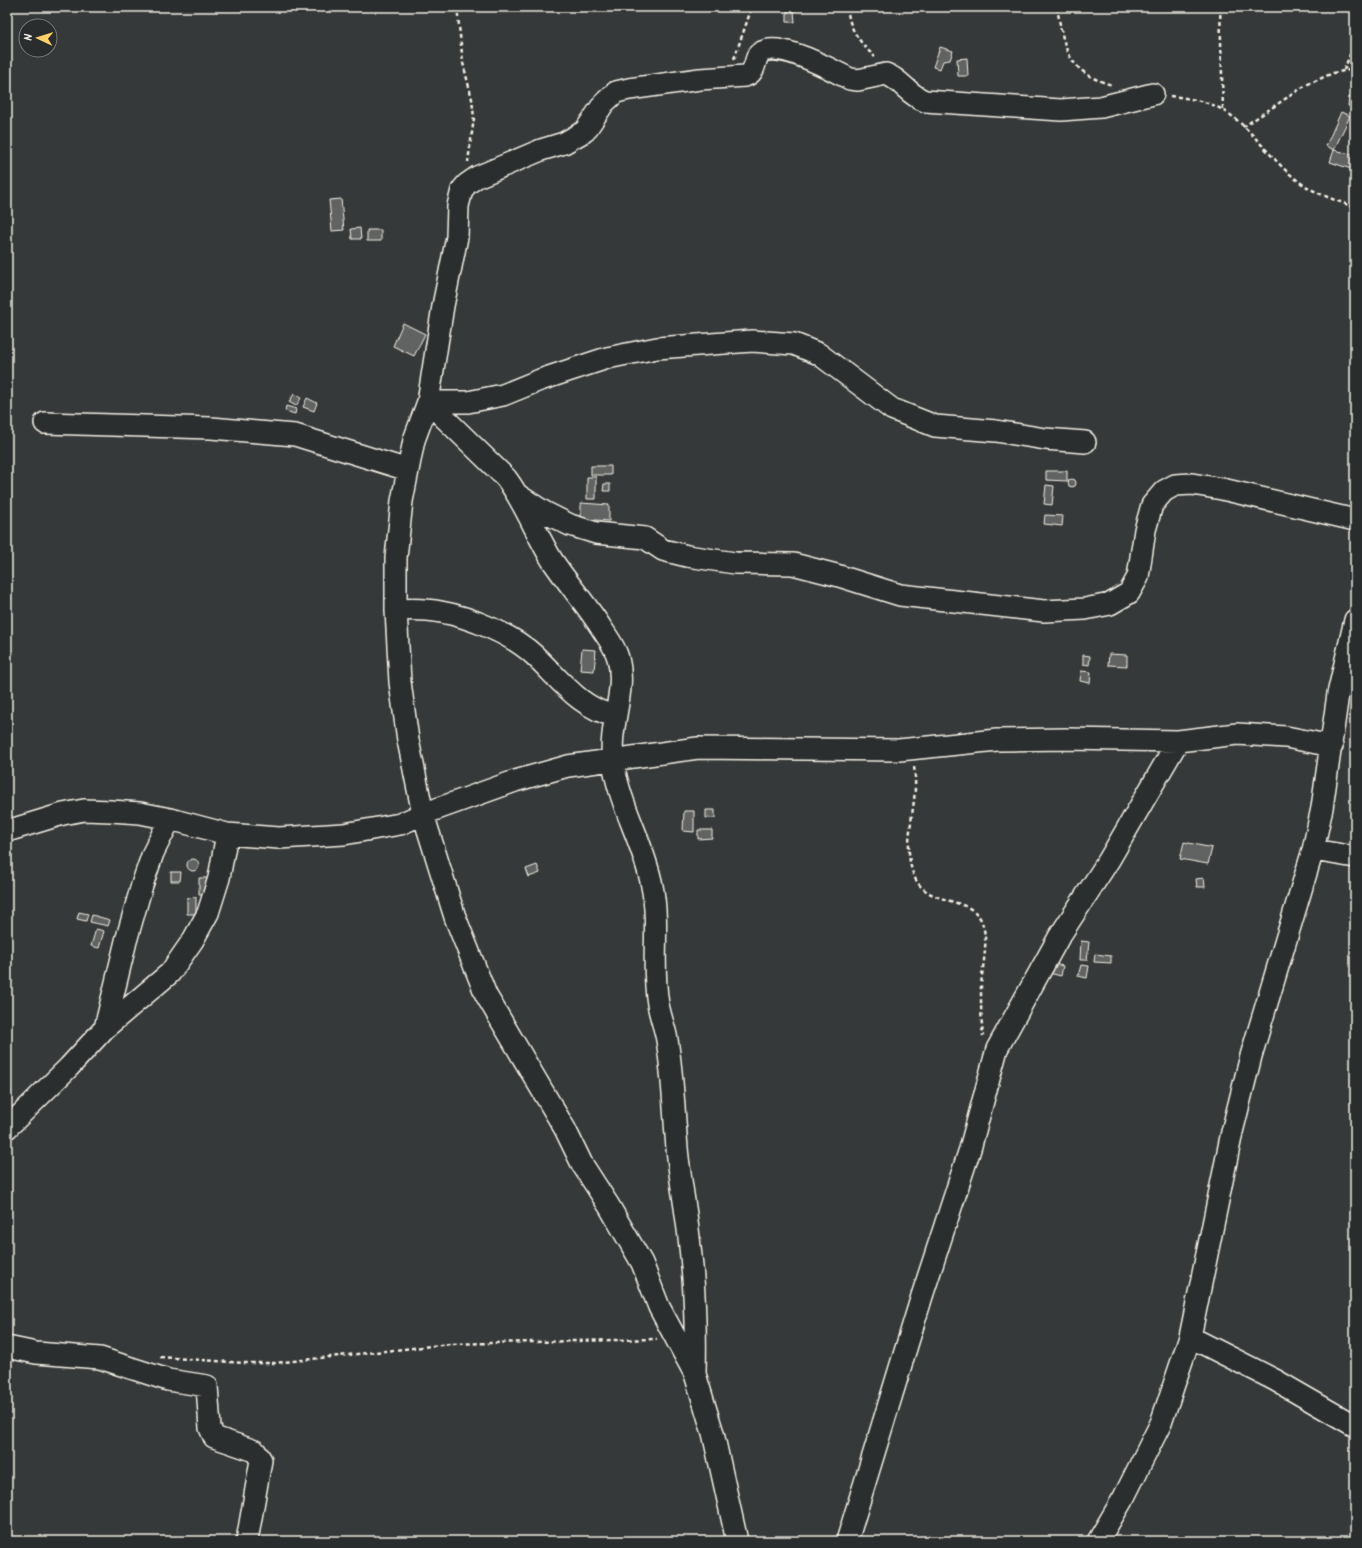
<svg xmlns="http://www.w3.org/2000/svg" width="1362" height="1548" viewBox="0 0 1362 1548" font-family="Kalam,sans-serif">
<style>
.building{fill:#616362;stroke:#f4f1e8}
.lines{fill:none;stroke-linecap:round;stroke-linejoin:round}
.minor-casing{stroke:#f4f1e8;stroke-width:24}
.path{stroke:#f4f1e8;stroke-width:2.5;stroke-dasharray:4 3;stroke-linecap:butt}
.minor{stroke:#2a2d2e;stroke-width:21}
</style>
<rect width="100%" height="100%" fill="#363939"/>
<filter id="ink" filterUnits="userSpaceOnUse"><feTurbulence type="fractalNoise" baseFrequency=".025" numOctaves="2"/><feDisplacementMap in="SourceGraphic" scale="8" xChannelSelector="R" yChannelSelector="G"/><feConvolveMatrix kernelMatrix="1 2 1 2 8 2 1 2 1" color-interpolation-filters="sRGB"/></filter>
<g filter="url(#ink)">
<path class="building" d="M 787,11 L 794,11 L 795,22 L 787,22 Z
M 940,47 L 953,51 L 950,60 L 943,61 L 940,69 L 933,67 Z
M 967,58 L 968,76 L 958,76 L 957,59 Z
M 1349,97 L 1355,98 L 1355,106 L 1348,106 Z
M 1341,112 L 1350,116 L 1334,150 L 1326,146 Z
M 1334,150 L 1355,155 L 1351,169 L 1330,162 Z
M 341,199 L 344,230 L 332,231 L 329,200 Z
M 360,228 L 361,239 L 352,239 L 351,229 Z
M 367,230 L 381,230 L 381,241 L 367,241 Z
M 403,323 L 425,334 L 414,356 L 393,346 Z
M 294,394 L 301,398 L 296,406 L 289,402 Z
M 307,398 L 317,403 L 314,411 L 303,407 Z
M 286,406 L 296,409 L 295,414 L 285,411 Z
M 591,466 L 611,466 L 611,475 L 591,475 Z
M 1046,471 L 1067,471 L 1067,481 L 1046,480 Z
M 587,477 L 596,477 L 596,499 L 587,499 Z
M1068 483a4 4 0 1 1 8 0a4 4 0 1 1-8 0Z
M 604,484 L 610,484 L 610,491 L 603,491 Z
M 1046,485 L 1054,486 L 1052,505 L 1044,504 Z
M 581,503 L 609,505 L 609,521 L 581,519 Z
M 1045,515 L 1063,516 L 1062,526 L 1044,524 Z
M 582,649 L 596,650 L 594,671 L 580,670 Z
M 1109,654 L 1127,655 L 1127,666 L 1108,665 Z
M 1083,655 L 1090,656 L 1089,665 L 1083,664 Z
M 1081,671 L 1091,672 L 1090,683 L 1080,681 Z
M 706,810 L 715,810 L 715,818 L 706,818 Z
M 684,811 L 694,811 L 694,832 L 683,831 Z
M 698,830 L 712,830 L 712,838 L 698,839 Z
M 1184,842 L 1212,848 L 1208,864 L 1180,859 Z
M187 865a6 6 0 1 1 12 0a6 6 0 1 1-12 0Z
M 537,865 L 540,873 L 529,877 L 526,869 Z
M 171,872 L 181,872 L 180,881 L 171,881 Z
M 199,878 L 208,878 L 207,894 L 199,894 Z
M 1204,878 L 1205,887 L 1197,887 L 1196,879 Z
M 196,897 L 196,914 L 187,914 L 187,898 Z
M 79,912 L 88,914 L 86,921 L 77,919 Z
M 92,915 L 110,920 L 108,926 L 90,922 Z
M 96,929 L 104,931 L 99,948 L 91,946 Z
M 1081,941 L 1089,942 L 1087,960 L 1080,960 Z
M 1095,954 L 1111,956 L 1111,963 L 1094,962 Z
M 1051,963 L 1063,966 L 1061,976 L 1049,973 Z
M 1081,965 L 1089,966 L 1087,978 L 1078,976 Z"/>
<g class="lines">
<g class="minor-casing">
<path id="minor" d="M 428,402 L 506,478 C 525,503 536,534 552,560 C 568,584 587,605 602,629 C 608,638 615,647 618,658 C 627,692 608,726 613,761 C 619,805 644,843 652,886 C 660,925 651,964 658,1004 C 660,1016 665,1028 667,1040 C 673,1076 674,1113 677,1148 C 680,1181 687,1214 690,1247 C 695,1289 696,1331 695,1374
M 428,402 L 468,402 L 503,395 L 540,380 L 607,358 L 657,348 L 752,341 L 794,344 L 819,354 L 892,409 L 935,426 L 996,431 L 1045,439 L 1085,442
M 45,423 L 211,428 L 295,435 L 408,470
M 518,495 L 546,513 L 570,525 L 596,533 L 645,538 L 663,550 L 687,556 L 735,563 L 793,564 L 836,575 L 900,595 L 1044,611 L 1085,609 L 1110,604 L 1129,593 L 1138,577 L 1145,530 L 1152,505 L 1164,491 L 1175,485 L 1192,484 L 1222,489 L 1355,520
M 396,610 C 411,609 426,609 441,612 C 470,617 513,635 534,655 C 560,679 579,708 615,716
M 7,831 L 63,814 L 84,810 L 111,811 L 140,813 L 170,819 L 227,834 L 279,838 L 344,834 L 400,824 L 423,814 L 515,781 L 568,766 L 698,748 L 899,750 L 997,740 L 1067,739 L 1178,741 L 1237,734 L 1286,737 L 1332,746
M 1313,850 L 1355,857
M 105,1028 L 170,973 L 193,940 L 208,913 L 219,878 L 227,834
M 7,1128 L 69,1067 L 105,1028 L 126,941 L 142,885 L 153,853 L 170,819
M 1190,1337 L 1275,1380 L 1355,1426
M 7,1347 L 36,1353 L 100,1358 L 168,1380 L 207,1386 L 210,1428 L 214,1437 L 255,1451 L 261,1460 L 247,1541
M 737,1541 L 713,1433 L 695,1374 L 659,1307 L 642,1263 L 609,1206 L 582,1164 L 565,1129 L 486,995 L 455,917 L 423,814 L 408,740 L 400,682 L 396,610 L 396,558 L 402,501 L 414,440 L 428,402 L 443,306 L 457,237 L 458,206 L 462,190 L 467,184 L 477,177 L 541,150 L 564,143 L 585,131 L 604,103 L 616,92 L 629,89 L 700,79 L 745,76 C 755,73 754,64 758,55 C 774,37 832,70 850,79 L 858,80 L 886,74 C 902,80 908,95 925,101 L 1061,110 L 1101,107 L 1153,94
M 847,1541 L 922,1296 L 970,1149 L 997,1049 L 1059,937 L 1109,860 L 1178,741
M 1098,1541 L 1124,1497 L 1161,1423 L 1190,1337 L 1232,1132 L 1251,1056 L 1313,850 L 1322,808 L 1338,694 L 1355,620"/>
</g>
<path class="path" d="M 457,7 L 463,63 L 472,99 L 474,118 L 468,162
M 848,7 C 847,27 861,44 875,57
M 1057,7 C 1064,49 1067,72 1112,85
M 1220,7 L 1223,110
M 734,59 L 752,7
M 1344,70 L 1355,42
M 1170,96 C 1188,98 1208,101 1223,110 C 1251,127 1271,160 1297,180 C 1314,193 1334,200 1355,207
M 1243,127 L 1306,85 L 1333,73 L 1355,69
M 914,767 C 920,803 900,842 914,876 C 926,906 970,896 981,920 C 990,941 982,965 981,987 C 981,1003 981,1020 983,1036
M 160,1357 L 243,1363 L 275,1363 L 450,1344 L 657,1339"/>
<use href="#minor" class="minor"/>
</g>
</g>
<rect width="1362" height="1548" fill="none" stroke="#2a2d2e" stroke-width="24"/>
<rect x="12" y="12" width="1338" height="1524" fill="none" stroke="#f4f1e8" stroke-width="1.5" filter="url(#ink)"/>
<g transform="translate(38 38) rotate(274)"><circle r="19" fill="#2a2d2e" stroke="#7b7b78"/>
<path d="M0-3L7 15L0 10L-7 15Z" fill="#ffd166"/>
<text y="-6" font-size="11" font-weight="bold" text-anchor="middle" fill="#f4f1e8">N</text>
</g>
</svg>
